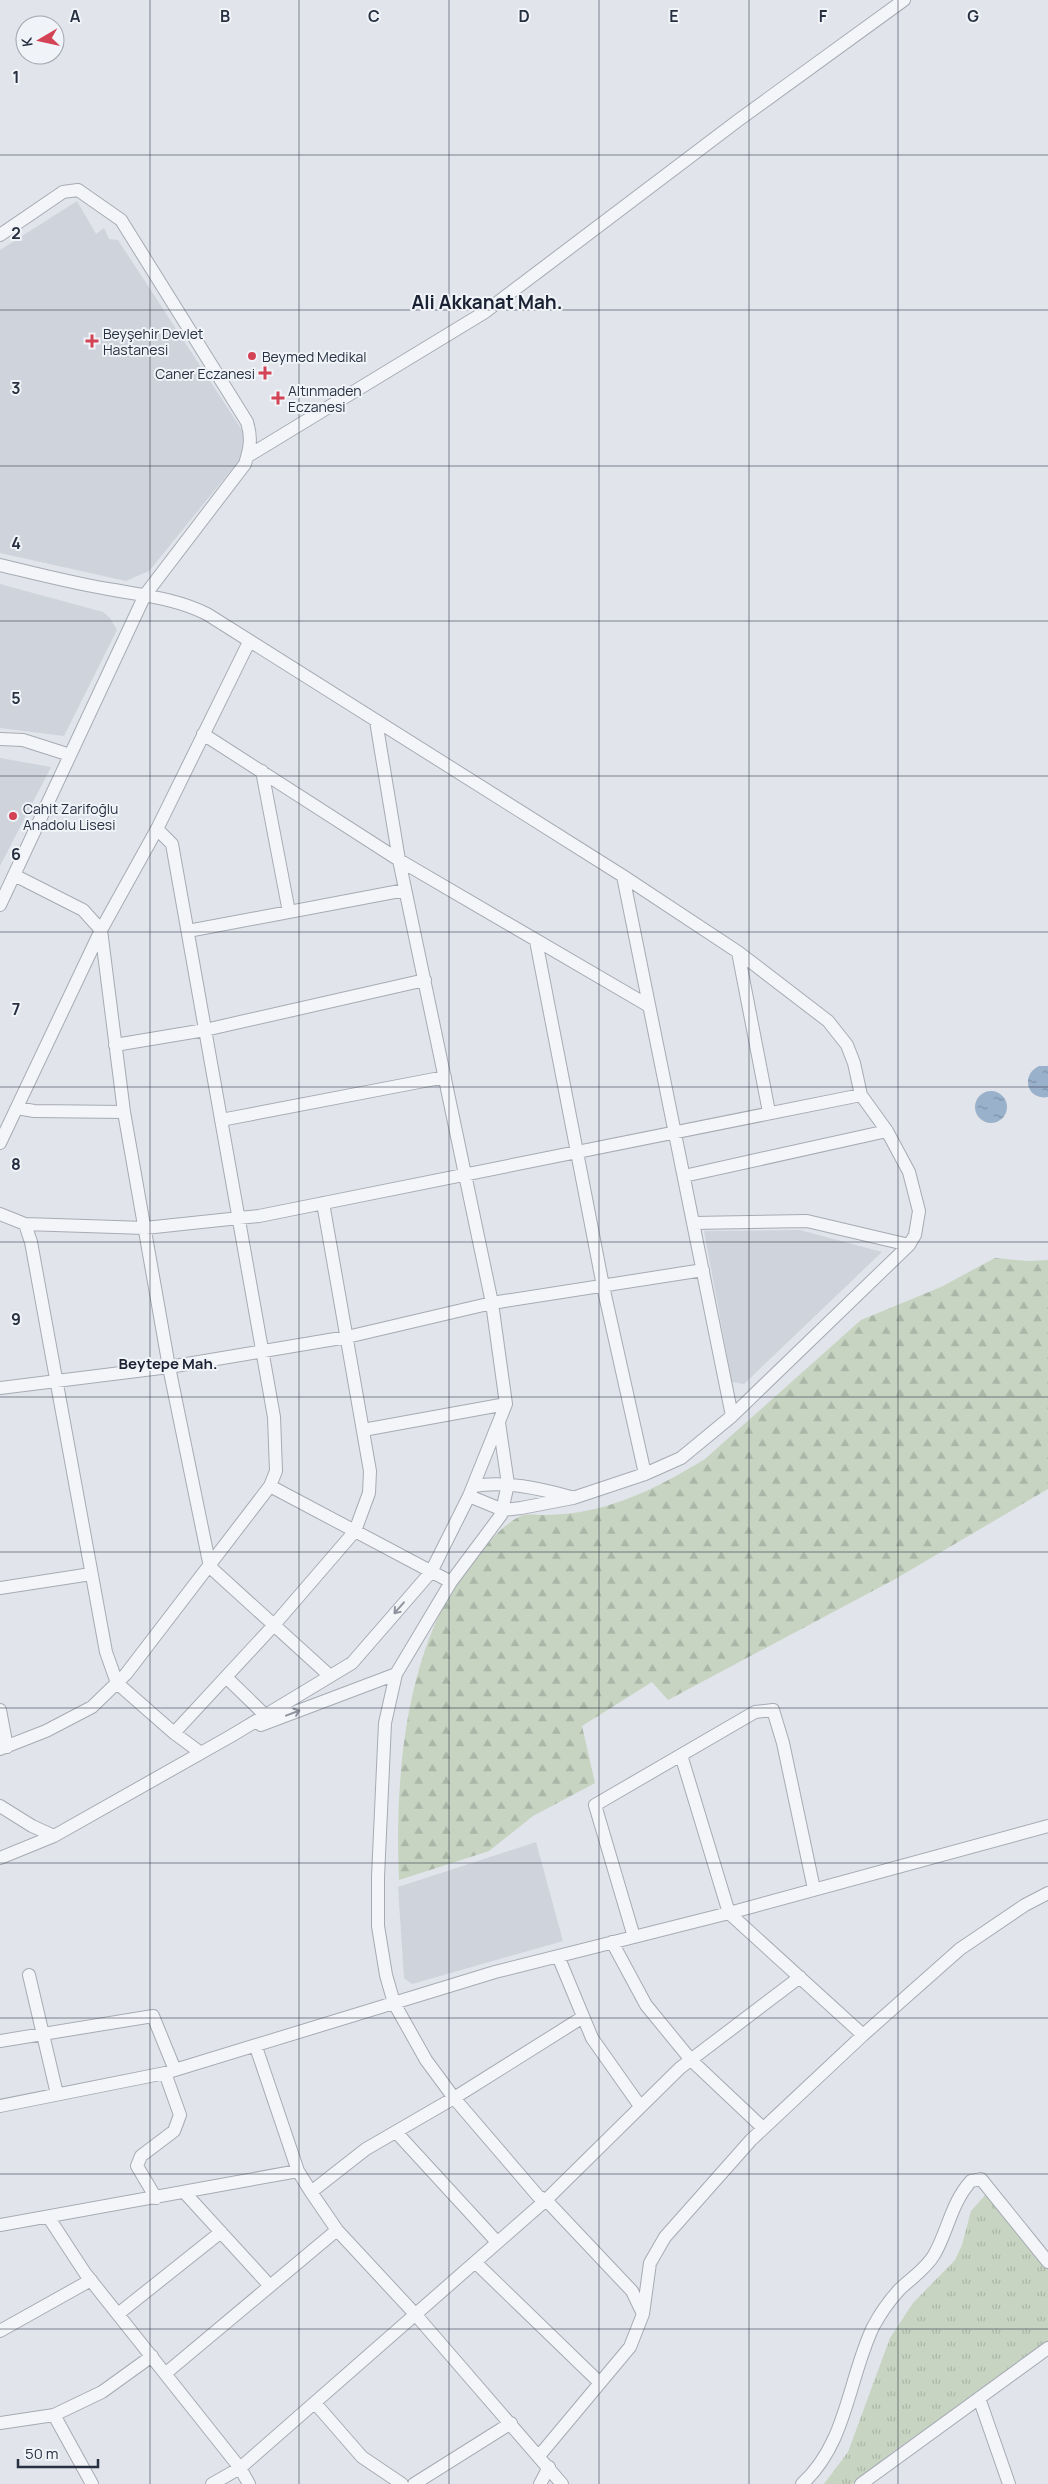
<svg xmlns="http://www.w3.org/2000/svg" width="1048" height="2484" viewBox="0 0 1048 2484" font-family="Manrope,sans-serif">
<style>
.built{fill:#cfd3dc}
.grass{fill:url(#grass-tufts)}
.forest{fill:url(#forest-firs)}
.water{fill:url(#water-ripples)}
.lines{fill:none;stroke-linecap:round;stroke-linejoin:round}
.minor-casing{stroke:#a6abb4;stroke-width:14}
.minor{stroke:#f4f5f8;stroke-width:12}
.oneway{stroke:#8e939d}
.grid{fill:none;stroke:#283142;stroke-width:1;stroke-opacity:0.55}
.poi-dot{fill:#d34255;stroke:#f0f3f7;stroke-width:2}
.labels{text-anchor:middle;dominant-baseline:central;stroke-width:4;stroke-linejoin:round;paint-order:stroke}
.poi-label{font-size:14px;fill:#283142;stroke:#f0f3f7;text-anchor:start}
.neighbourhood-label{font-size:15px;font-weight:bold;fill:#1b2233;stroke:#f0f3f7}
.district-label{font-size:19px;font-weight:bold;fill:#1b2233;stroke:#f0f3f7}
.grid-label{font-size:16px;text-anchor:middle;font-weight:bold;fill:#283142;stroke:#f0f3f7;stroke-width:4;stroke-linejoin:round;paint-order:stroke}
</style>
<defs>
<pattern id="grass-tufts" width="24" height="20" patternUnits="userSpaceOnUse" patternTransform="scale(1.25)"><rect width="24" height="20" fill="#c6d4c1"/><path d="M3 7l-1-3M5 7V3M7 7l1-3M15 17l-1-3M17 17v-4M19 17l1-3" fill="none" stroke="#aab6a7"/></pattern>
<pattern id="forest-firs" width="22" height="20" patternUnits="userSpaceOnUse" patternTransform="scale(1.25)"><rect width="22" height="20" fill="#c6d4c1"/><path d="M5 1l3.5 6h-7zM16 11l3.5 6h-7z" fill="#aab6a7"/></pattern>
<pattern id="water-ripples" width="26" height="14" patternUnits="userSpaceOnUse" patternTransform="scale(1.25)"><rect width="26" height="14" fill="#9ab1cb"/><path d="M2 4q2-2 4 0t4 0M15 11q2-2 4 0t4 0" fill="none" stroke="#7e91a6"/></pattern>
</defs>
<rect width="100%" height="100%" fill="#e1e4ea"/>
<path class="built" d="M 77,201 L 96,234 L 104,228 L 109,239 L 118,240 L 244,433 L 241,458 L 149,571 L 126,581 L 0,553 L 0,250 Z
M 0,584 L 103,612 L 110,618 L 117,630 L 64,736 L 0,728 Z
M 0,758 L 51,767 L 0,866 Z
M 800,1230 L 882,1252 L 744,1384 L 732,1382 L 704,1231 Z
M 536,1842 L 563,1941 L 412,1984 L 404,1978 L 398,1887 Z"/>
<path class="grass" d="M 988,2192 L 1048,2265 L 1048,2343 L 894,2451 L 852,2484 L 824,2484 L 848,2452 L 890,2338 L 913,2303 L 955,2260 L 962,2245 L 971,2211 Z"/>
<path class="forest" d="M 995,1258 L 1027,1261 L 1048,1260 L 1048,1489 L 897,1578 L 668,1700 L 652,1682 L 582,1726 L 595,1783 L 533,1816 L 489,1851 L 399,1880 C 395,1788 403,1680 448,1597 C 457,1581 468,1568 479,1554 C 488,1542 509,1519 524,1515 C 530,1514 537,1515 543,1515 C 555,1515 568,1514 580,1512 C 626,1504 666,1483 705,1459 L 861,1320 L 941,1287 Z"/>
<path class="water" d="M 1039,1066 L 1048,1066 L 1048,1097 C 1027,1101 1020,1075 1039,1066 Z
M975 1107a16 16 0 1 1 32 0a16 16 0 1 1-32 0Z"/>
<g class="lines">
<g class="minor-casing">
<path id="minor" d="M 0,235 L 63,192 L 78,190 L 121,220 L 247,422 C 252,438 250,448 245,464 L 145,595 L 0,905
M 248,456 L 485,312 L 740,119 L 904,0
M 0,565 C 38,574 76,584 114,590 C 147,596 177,599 207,614 L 623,876 L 738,952 L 828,1021 L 847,1045 L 854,1063 L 861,1095 L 887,1131 L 909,1172 L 919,1211 L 915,1235 L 909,1245 L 732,1416 L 681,1458 L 645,1474 L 573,1498 L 521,1508 L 503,1510 L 469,1496
M 203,734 L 399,860 L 649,1006
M 0,739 L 23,740 L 70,755
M 262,771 L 289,912
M 14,875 L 83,910 L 101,930 L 124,1112 L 169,1367 L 210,1567 L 330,1676
M 623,876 L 732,1416
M 188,931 L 405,890
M 536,941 L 603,1286 L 645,1474
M 738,952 L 769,1112
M 115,1045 L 205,1030 L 425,980
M 17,1108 L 34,1111 L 124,1112
M 221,1120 L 445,1077
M 0,1143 L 101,930 L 157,829 L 249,642
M 684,1176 L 887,1131
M 0,1214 L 25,1224 L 145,1228 L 259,1216 L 861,1095
M 693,1223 L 807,1221 L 909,1245
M 25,1224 L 31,1242 L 106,1652 L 117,1683 L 174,1733 L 201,1753
M 0,1388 L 169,1367 L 347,1337 L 492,1303 L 703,1270
M 499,1423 L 508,1484 L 501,1515 L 451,1582 L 396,1674 L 385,1723 L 378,1877 L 378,1926 L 386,1975 L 394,2003 L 426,2060 L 454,2098 L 538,2196 L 546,2200 L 632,2291 L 643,2314 L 630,2347 L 539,2456
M 363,1430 L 506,1404
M 270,1486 L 451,1582
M 473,1486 C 507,1481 538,1488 571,1497
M 0,1588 L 91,1574
M 226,1677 L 265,1715
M 0,1710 L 7,1747
M 261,1725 L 396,1674
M 174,1733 L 274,1625 L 355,1531 L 369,1493 L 370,1471 L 323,1203
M 0,1749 L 46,1731 L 92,1707 L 126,1674 L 270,1486 L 276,1471 L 274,1417 L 172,844 L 157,829
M 681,1755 L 729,1913 L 863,2035
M 0,1806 L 32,1826 L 54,1836 L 231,1736 L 352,1663 L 431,1572 L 469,1496 L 506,1404 L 492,1303 L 399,860 L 376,721
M 0,1858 L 54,1836
M 634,1937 L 595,1805 L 755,1712 L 773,1710 L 783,1743 L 814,1889
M 612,1942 L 646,2005 L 691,2060 L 763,2128
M 558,1956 L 592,2038 L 640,2106
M 29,1975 L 57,2094
M 0,2041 L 153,2016 L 175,2070
M 256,2047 L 298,2171 L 311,2192 L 337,2230 L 415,2314 L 562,2484
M 0,2106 L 165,2073 L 495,1972 L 729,1913 L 1048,1826
M 396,2132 L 497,2242
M 311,2192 L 366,2149 L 454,2098 L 583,2017
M 185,2193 L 270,2286
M 156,2198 L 137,2166 L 141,2156 L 174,2131 L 180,2115 L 165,2073
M 49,2218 L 85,2273 L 240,2468 L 249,2484
M 0,2225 L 298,2171
M 475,2262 L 600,2383
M 118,2314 L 221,2232
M 643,2314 L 650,2263 L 665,2237 L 751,2140 L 863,2035 L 960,1949 L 1025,1905 L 1048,1893
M 0,2331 L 91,2280
M 166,2373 L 337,2230
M 979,2398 L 1009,2484
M 315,2403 L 362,2457 L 402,2484
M 54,2415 L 92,2484
M 0,2423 L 54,2415 L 102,2392 L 152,2356
M 212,2484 L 240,2468 L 546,2200 L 680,2068 L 800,1977
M 414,2484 L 511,2423
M 540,2484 L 549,2467
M 802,2484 C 847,2443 848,2380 873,2327 C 880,2314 889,2301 899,2290 C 911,2278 925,2270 934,2255 C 948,2231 951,2203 971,2181 L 981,2179 L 1048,2262
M 861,2484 L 1048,2348"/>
</g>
<use href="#minor" class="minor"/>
</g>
<defs><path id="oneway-shaft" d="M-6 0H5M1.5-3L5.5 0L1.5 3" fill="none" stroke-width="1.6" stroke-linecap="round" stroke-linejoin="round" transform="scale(1.25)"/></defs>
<g class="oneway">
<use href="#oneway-shaft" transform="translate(399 1608) rotate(131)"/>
<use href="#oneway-shaft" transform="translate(293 1713) rotate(-21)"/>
</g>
<path class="grid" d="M 150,0 L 150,2484M 299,0 L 299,2484M 449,0 L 449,2484M 599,0 L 599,2484M 749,0 L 749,2484M 898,0 L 898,2484M 0,155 L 1048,155M 0,310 L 1048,310M 0,466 L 1048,466M 0,621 L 1048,621M 0,776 L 1048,776M 0,932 L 1048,932M 0,1087 L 1048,1087M 0,1242 L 1048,1242M 0,1397 L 1048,1397M 0,1552 L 1048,1552M 0,1708 L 1048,1708M 0,1863 L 1048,1863M 0,2018 L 1048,2018M 0,2174 L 1048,2174M 0,2329 L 1048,2329"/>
<g class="poi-dot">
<path d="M89.5 333.5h5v5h5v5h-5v5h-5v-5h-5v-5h5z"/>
<circle cx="252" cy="356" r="5"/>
<path d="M262.5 365.5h5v5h5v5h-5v5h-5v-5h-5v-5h5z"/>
<path d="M275.5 390.5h5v5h5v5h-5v5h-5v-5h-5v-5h5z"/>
<circle cx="13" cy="816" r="5"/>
</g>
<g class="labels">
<g class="poi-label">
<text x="103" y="333">Beyşehir Devlet<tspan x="103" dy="16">Hastanesi</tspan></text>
<text x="262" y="356">Beymed Medikal</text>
<text x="255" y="373" text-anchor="end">Caner Eczanesi</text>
<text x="288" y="390">Altınmaden<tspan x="288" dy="16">Eczanesi</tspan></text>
<text x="23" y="808">Cahit Zarifoğlu<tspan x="23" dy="16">Anadolu Lisesi</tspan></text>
</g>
<g class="neighbourhood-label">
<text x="168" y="1363">Beytepe Mah.</text>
</g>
<g class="district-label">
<text x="487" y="302">Ali Akkanat Mah.</text>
</g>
</g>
<g class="grid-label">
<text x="75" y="22">A</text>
<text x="225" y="22">B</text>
<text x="374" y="22">C</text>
<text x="524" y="22">D</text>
<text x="674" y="22">E</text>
<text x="823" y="22">F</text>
<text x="973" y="22">G</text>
<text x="16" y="83">1</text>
<text x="16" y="239">2</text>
<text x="16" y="394">3</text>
<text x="16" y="549">4</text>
<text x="16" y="704">5</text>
<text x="16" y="860">6</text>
<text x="16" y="1015">7</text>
<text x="16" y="1170">8</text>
<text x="16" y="1325">9</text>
</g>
<g transform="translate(40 40) rotate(261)"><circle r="24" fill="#f0f3f7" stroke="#a0a5af"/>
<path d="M0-4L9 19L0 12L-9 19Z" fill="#d34255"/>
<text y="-8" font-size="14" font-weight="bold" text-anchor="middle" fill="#283142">K</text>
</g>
<path d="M18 2459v8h80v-8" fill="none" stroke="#283142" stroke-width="2.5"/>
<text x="25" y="2459" font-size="15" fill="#283142" stroke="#f0f3f7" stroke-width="4" paint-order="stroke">50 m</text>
</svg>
